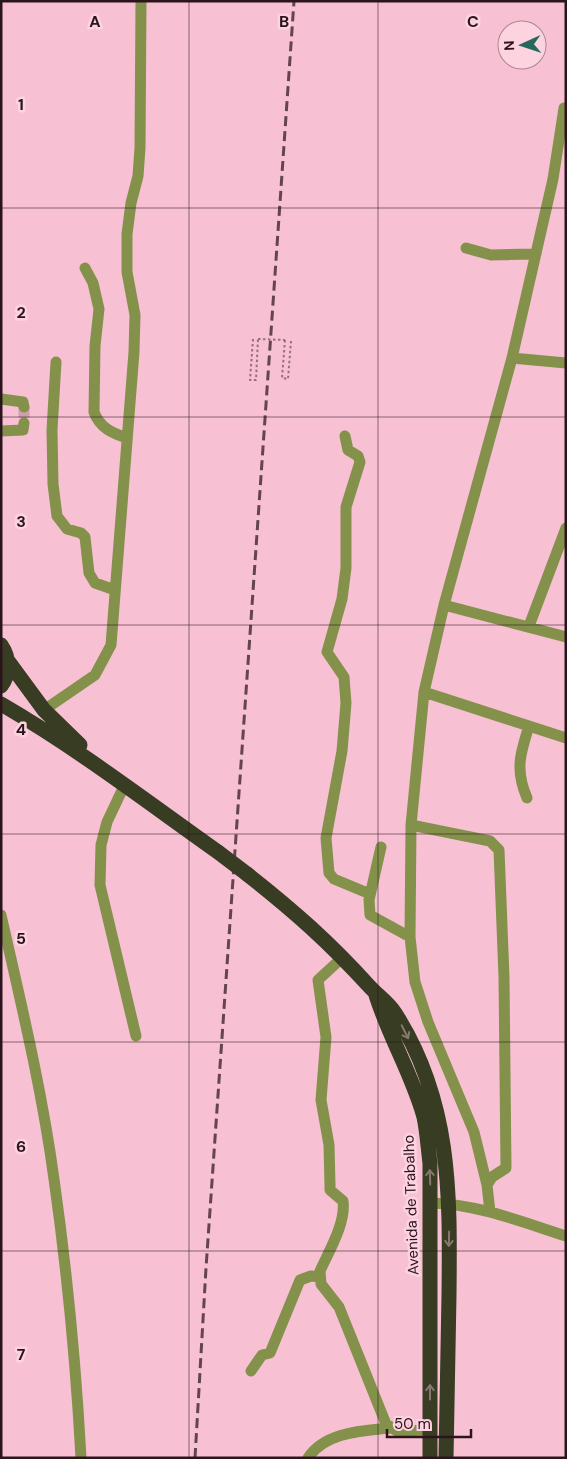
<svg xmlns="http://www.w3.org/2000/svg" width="567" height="1459" viewBox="0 0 567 1459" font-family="'DM Sans',sans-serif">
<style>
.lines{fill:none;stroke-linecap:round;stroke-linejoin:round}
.minor-tunnel{stroke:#cf9eaf;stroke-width:11;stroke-dasharray:11 5.5;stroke-linecap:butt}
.path{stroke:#986f7d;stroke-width:2;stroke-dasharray:2.5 2.5;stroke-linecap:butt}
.minor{stroke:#84914b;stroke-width:11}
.highway{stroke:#373c22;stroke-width:15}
.rail{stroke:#64444f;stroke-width:3;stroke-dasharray:10 5;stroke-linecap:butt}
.path-bridge{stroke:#986f7d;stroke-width:2;stroke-dasharray:2.5 2.5;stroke-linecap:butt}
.highway-bridge{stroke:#373c22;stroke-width:15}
.oneway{stroke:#86786e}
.grid{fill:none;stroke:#2c141d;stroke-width:1;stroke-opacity:0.55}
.labels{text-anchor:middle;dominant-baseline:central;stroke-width:5;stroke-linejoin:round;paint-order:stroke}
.street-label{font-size:15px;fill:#2c141d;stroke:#fdd3e0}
.grid-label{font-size:16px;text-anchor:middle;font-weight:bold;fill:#2c141d;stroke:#fdd3e0;stroke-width:5;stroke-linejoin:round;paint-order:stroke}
</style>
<rect width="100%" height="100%" fill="#f8c1d3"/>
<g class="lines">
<path class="minor-tunnel" d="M 24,407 L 24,423"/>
<path class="path" d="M 253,339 L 250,380 L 256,380 L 258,339
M 285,340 L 282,378 L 288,379 L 291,341"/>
<path class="minor" d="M 466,248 L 491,255 L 536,254
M 85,268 L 93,283 L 99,309 L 95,346 L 94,412 C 100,428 112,433 127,438
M 512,358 L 566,363
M 56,362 L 52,430 L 53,484 L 57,516 L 67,529 L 81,533 L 85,537 L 89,573 L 95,583 L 115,590
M 1,399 L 23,402 L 24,407
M 1,431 L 23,430 L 24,423
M 345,436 L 348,450 L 358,456 L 360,462 L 346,507 L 346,568 L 342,599 L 327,652 L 344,677 L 346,703 L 342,751 L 326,838 L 329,873 L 334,879 L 370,894
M 444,605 L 566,637
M 529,626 L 566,528
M 424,692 L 566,738
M 44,710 L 95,675 L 111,645 L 134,352 L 135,315 L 127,272 L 127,234 L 131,203 L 138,176 L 140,148 L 141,1
M 125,784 L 107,822 L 101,845 L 100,885 L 136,1036
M 527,798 C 515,770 520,754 529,726
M 411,825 L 490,841 L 499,850 L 504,977 L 506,1168 L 492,1177 L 487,1185
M 381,847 L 369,900 L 370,915 L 410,937
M 1,915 C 21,1003 42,1090 54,1179 C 67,1271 76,1365 81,1458
M 343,957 L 318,980 L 326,1037 L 321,1100 L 329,1145 L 330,1185 L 330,1190 L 343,1201 C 346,1223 329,1251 320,1271 L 321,1284 L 339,1307 L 386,1424 L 397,1431 L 430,1430
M 431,1203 C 477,1204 522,1222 566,1236
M 490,1212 L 487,1185 L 474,1132 L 428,1022 L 415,982 L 410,937 L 411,825 L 424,692 L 444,605 L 512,358 L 553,179 L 564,108
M 251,1371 L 262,1355 L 270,1353 L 300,1280 L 311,1276 L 320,1277
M 308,1458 C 325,1432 362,1431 390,1428"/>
<path class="highway" d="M 1,645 C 10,658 10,674 1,686
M 8,661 L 44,710 L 80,745
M 1,704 C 77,748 146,801 218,852
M 247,874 C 294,911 329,942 369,986 C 377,995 389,1003 395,1013 C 452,1102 450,1195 449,1295 C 448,1349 447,1404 446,1458
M 376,995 C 389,1037 412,1074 424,1117 C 427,1131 428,1148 430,1163 L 430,1458"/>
<path class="rail" d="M 195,1458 L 206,1268 L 294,1"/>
<path class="path-bridge" d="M 258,339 L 285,340"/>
<path class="highway-bridge" d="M 218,852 L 247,874"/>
</g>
<defs><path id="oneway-shaft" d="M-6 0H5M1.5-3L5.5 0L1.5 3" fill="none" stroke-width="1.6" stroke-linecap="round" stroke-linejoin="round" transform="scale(1.25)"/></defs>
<g class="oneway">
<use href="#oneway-shaft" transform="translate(405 1032) rotate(63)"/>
<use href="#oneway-shaft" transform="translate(430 1177) rotate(-92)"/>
<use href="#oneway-shaft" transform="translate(449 1239) rotate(91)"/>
<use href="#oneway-shaft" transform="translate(430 1392) rotate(-90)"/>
</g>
<path class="grid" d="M 189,1 L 189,1458M 378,1 L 378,1458M 1,208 L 566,208M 1,417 L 566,417M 1,625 L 566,625M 1,834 L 566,834M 1,1042 L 566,1042M 1,1251 L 566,1251"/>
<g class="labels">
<g class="street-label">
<text transform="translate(411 1205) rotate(-92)">Avenida de Trabalho</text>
</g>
</g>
<g class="grid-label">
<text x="95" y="27">A</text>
<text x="284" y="27">B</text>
<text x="473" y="27">C</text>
<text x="21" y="110">1</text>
<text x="21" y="318">2</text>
<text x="21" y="527">3</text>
<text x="21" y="735">4</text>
<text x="21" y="944">5</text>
<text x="21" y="1152">6</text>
<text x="21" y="1360">7</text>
</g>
<rect width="567" height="1459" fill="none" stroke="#2c141d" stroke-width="5"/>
<g transform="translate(522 45) rotate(267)"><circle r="24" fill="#fdd3e0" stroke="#a98792"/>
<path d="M0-4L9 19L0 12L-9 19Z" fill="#24695b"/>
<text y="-8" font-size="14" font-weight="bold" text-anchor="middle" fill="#2c141d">N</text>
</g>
<path d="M387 1429v8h84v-8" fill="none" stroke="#2c141d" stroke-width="2.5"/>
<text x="394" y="1429" font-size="15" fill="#2c141d" stroke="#fdd3e0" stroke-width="4" paint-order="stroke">50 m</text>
</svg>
